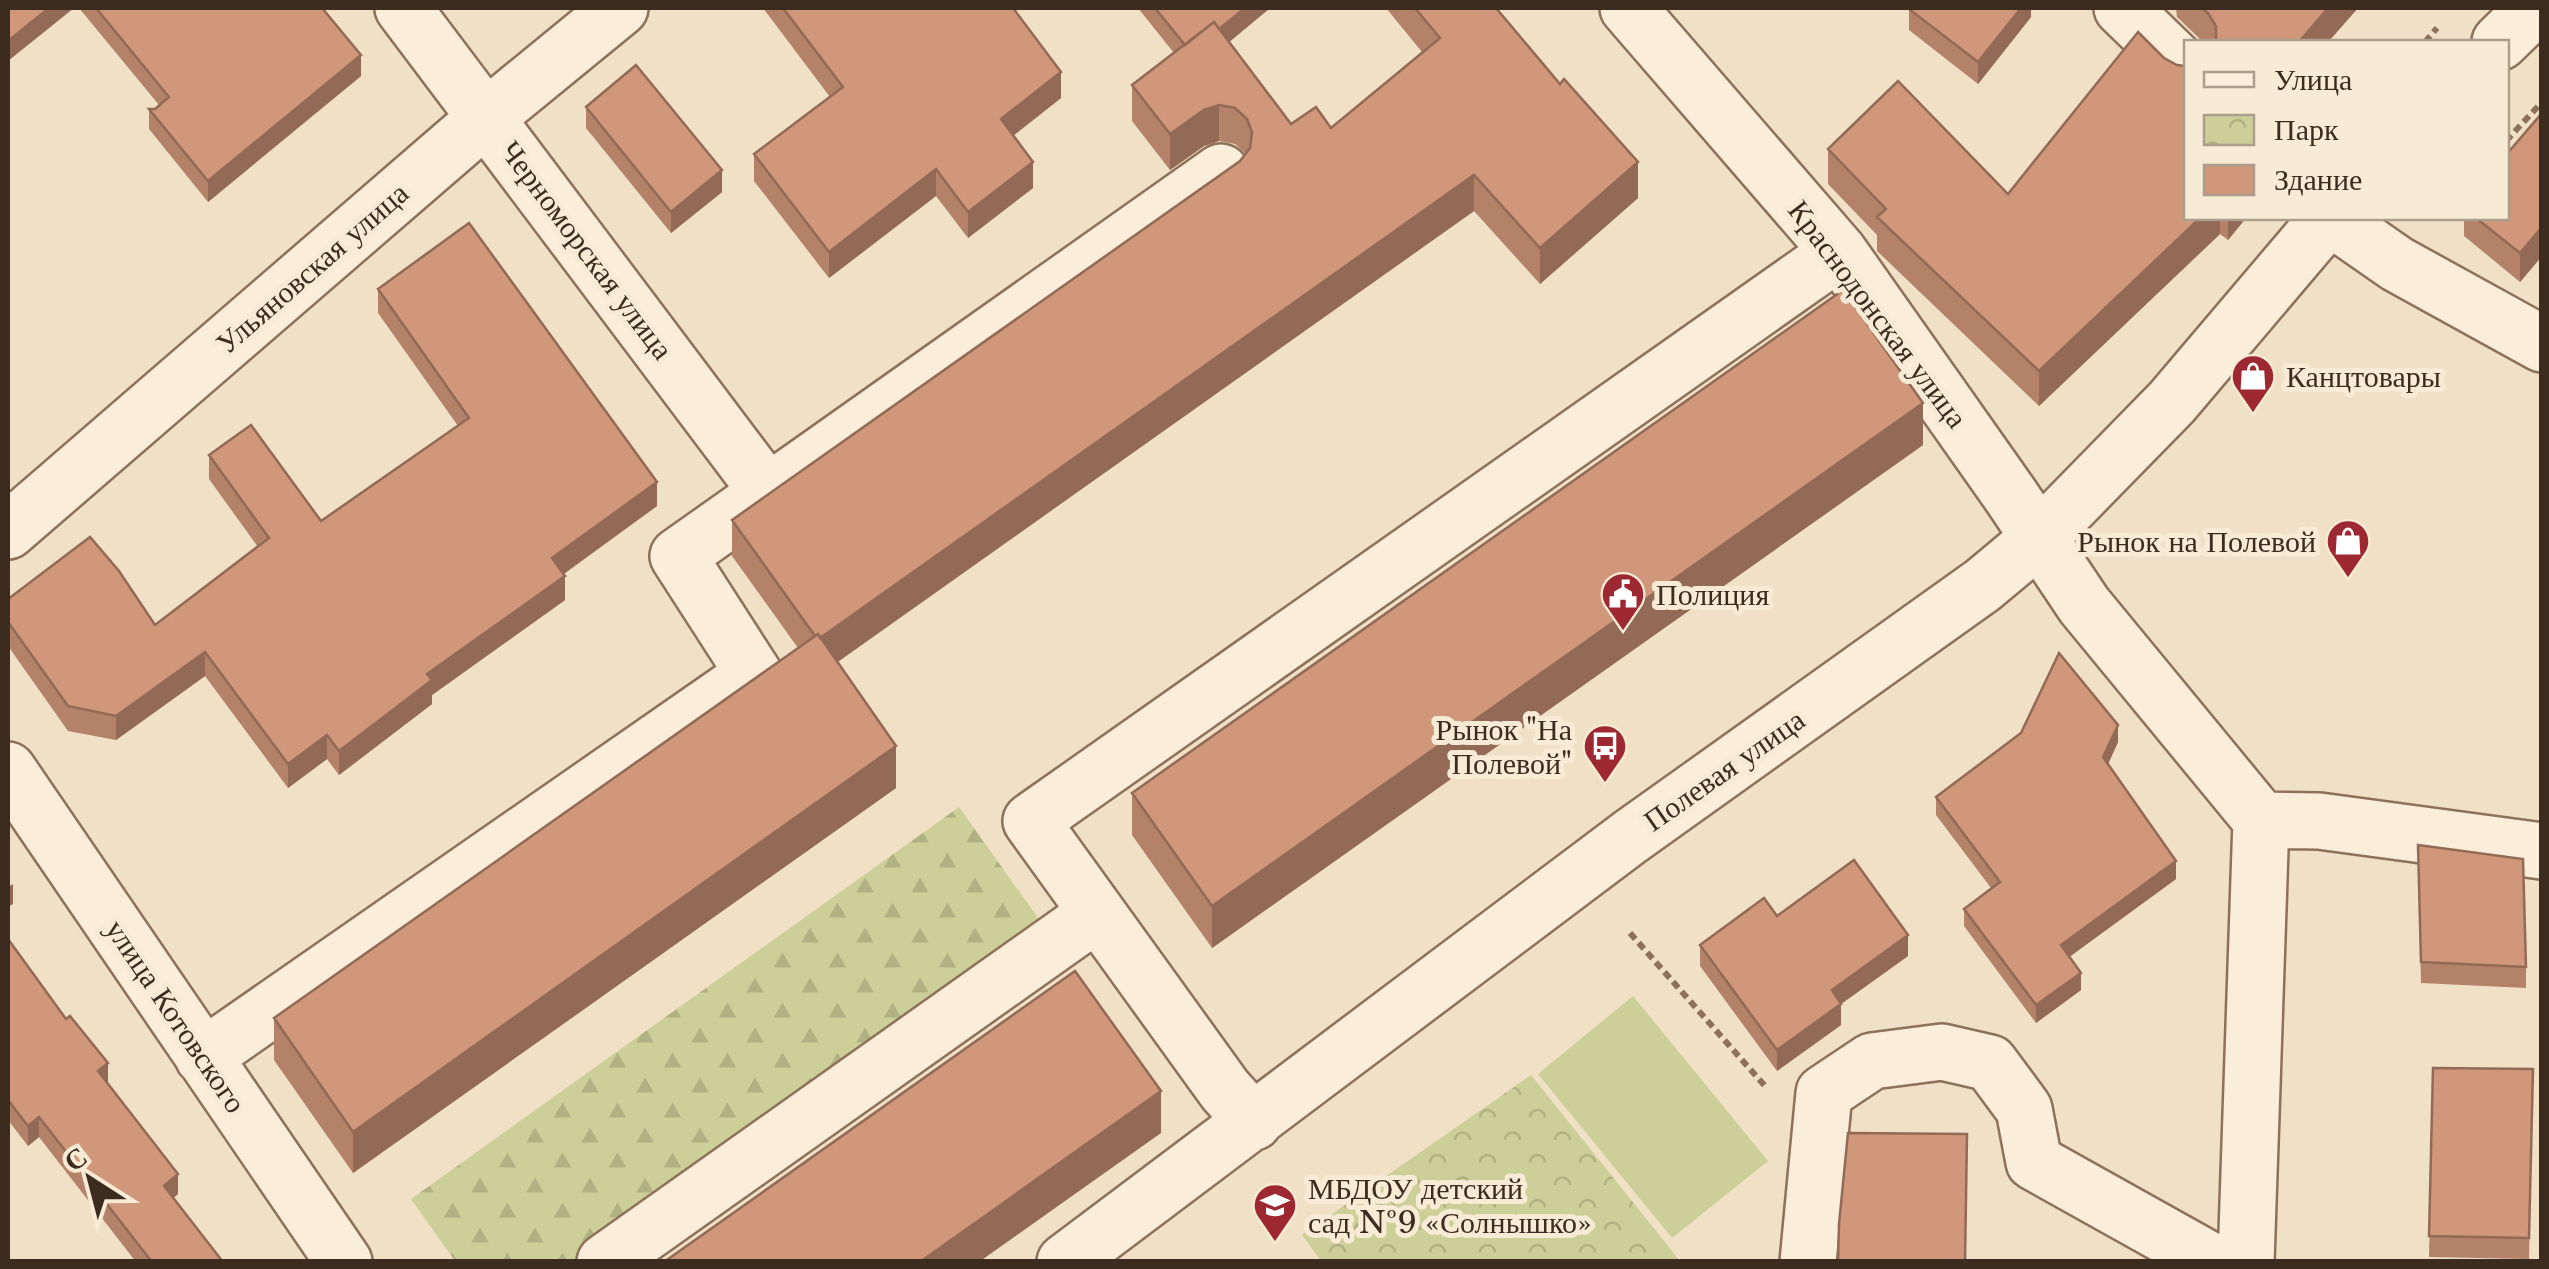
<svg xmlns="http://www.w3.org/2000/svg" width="2549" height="1269" viewBox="0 0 2549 1269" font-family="'Libre Baskerville',serif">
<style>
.forest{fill:url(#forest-firs)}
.park{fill:url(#park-crowns)}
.pitch{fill:#cdcf99}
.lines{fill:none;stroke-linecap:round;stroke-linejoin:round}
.minor-casing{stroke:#8d715a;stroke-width:60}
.path{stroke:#8d715a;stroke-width:6;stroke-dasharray:8 5;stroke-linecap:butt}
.minor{stroke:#faeeda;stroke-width:55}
.wall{fill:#b38269}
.shaded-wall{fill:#926a55}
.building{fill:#d0977a;stroke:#926a55;stroke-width:2.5}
.labels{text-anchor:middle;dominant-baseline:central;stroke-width:10;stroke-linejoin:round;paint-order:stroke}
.street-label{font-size:30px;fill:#3c2b1f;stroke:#f7ebd6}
.poi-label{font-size:30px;fill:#3c2b1f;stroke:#f7ebd6;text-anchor:start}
</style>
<defs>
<pattern id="forest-firs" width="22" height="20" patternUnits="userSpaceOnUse" patternTransform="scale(2.5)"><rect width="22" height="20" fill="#cdcf99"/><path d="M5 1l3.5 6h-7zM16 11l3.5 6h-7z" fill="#b1b283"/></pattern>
<pattern id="park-crowns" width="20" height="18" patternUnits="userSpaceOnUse" patternTransform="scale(2.5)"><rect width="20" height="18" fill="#cdcf99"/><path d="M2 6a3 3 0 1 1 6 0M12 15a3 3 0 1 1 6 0" fill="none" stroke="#b1b283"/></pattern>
</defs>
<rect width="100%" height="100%" fill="#f0e0c6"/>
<path class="forest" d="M 959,807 L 1043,925 L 572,1261 L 455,1261 L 411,1199 Z"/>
<path class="park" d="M 1531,1075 L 1680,1261 L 1321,1261 L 1302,1235 Z"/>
<path class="pitch" d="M 1633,996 L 1768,1161 L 1672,1238 L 1538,1074 Z"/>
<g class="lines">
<g class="minor-casing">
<path id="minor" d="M 403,8 L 769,494
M 1628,8 L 1839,252 L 2011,496 L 2084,605 L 2261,820 L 2246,1262
M 2122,8 L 2186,70
M 2500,42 L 2535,8
M 2331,218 L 2397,264 L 2542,344
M 8,531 L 487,117 L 620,8
M 8,770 L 344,1262
M 2261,820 L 2319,821 L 2542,851
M 203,1057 L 754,674 L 678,556 L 1221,172
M 1254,1122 L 1225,1090 L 1031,821 L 1839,252
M 605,1262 L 1096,914
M 1065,1262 L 1630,837 L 1983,585 L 2038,539 L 2172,402 L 2328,218
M 1808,1262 L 1824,1093 L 1872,1061 L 1942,1052 L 1990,1063 L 2024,1109 L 2034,1162 L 2213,1262"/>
</g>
<path class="path" d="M 2425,42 L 2437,28
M 2506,141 L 2542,102
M 1630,933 L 1765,1086"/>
<use href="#minor" class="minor"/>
</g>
<path class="wall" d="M 79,8 L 322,8 L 361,76 L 208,202 L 149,129 L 149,109 L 155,109 L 159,105 Z
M 763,8 L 1013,8 L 1061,98 L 1013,136 L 1033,188 L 968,238 L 936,196 L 829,278 L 754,181 L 754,154 L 830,97 Z
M 1138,8 L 1270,8 L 1229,42 L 1291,124 L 1331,128 L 1422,52 L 1386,8 L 1496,8 L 1638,198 L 1540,284 L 1474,211 L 837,662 L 896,788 L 353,1173 L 274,1060 L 274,1018 L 798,648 L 732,556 L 732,520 L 1240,161 L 1246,154 L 1235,144 L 1219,141 L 1204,146 L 1170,170 L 1132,121 L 1132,85 L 1174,53 Z
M 2031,8 L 2031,17 L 1978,84 L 1909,30 L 1909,9 Z
M 2176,8 L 2358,8 L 2328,42 L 2203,42 L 2177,17 Z
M 586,107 L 722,192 L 671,233 L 586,128 Z
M 2542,113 L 2542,256 L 2520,282 L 2464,236 L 2464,218 L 2506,218 Z
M 1828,149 L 2008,194 L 2186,218 L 2246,218 L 2228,240 L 2220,234 L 2039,406 L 1877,251 L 1877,235 L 1828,184 Z
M 378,289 L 657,506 L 564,574 L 565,600 L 432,695 L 432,704 L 339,775 L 327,759 L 288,788 L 205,676 L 116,740 L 68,731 L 8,646 L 8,599 L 155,625 L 258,547 L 209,479 L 209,455 L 321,521 L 458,426 L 378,313 Z
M 1923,445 L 1212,948 L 1132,835 L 1132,793 Z
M 2118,742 L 2108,764 L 2176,879 L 2069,957 L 2081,990 L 2036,1023 L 1964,926 L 1964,909 L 1991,888 L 1936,815 L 1936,797 Z
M 2418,845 L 2526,967 L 2526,988 L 2421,983 Z
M 1777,916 L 1908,956 L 1841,1004 L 1841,1025 L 1777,1071 L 1700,966 L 1700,945 Z
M 8,939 L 108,1083 L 178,1194 L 173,1198 L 223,1262 L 136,1262 L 39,1137 L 28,1146 L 8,1120 Z
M 2433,1068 L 2533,1069 L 2529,1259 L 2429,1257 Z"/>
<path class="shaded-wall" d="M 49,8 L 74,8 L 8,61 L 8,41 Z
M 1245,8 L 1270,8 L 1191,74 L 1191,53 Z
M 2021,8 L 2031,8 L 2031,17 L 1978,84 L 1978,62 Z
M 2328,8 L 2358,8 L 2328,42 L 2299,42 Z
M 361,55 L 361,76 L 208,202 L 208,181 Z
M 1061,72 L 1061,98 L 1001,145 L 1001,119 Z
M 1219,105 L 1219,141 L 1204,146 L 1170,170 L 1170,134 L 1204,110 Z
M 1033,162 L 1033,188 L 968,238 L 968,212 Z
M 1638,162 L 1638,198 L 1540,284 L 1540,248 Z
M 936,169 L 936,196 L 829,278 L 829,252 Z
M 722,170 L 722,192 L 671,233 L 671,212 Z
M 1474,175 L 1474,211 L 818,676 L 818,640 Z
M 2200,218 L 2220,218 L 2220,234 L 2039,406 L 2039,371 Z
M 2228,218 L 2246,218 L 2228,240 Z
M 2542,227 L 2542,256 L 2520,282 L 2520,253 Z
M 1923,403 L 1923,445 L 1212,948 L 1212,906 Z
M 657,482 L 657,506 L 552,582 L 552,558 Z
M 565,576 L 565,600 L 432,695 L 432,704 L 339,775 L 339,751 L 427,674 Z
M 205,652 L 205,676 L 116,740 L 116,716 Z
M 2118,725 L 2118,742 L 2103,775 L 2103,757 Z
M 327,735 L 327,759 L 288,788 L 288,764 Z
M 896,746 L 896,788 L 353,1173 L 353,1132 Z
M 2176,861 L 2176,879 L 2061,963 L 2061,945 Z
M 13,884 L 13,904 L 8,907 L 8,887 Z
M 1908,935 L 1908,956 L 1841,1004 L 1841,1025 L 1777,1071 L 1777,1050 L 1832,990 Z
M 2081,973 L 2081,990 L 2036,1023 L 2036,1005 Z
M 108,1063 L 108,1083 L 98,1071 Z
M 1161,1091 L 1161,1133 L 979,1262 L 920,1262 Z
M 39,1117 L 39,1137 L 28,1146 L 28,1126 Z
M 178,1174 L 178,1194 L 164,1206 L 164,1186 Z"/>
<path class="building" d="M 8,8 L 49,8 L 8,41 Z
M 96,8 L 322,8 L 361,55 L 208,181 L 149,109 L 155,109 L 169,97 Z
M 783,8 L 1013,8 L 1061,72 L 1001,119 L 1033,162 L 968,212 L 936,169 L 829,252 L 754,154 L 843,87 Z
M 1155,8 L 1245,8 L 1219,29 L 1214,22 L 1185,45 Z
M 1415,8 L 1496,8 L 1560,84 L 1564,79 L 1638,162 L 1540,248 L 1474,175 L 820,638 L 818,634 L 815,636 L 732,520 L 1240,161 L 1250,148 L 1252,132 L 1247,119 L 1235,108 L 1219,105 L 1204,110 L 1170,134 L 1132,85 L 1214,22 L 1291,124 L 1316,107 L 1331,128 L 1440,38 Z
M 1910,8 L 2021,8 L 1978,62 L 1909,9 Z
M 2202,8 L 2328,8 L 2299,42 L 2216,42 L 2216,26 L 2208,13 Z
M 2138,32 L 2164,58 L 2177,65 L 2186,66 L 2186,218 L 2200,218 L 2039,371 L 1877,217 L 1886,209 L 1828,149 L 1898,81 L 2008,194 Z
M 636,65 L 722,170 L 671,212 L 586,107 Z
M 2542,113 L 2542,227 L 2520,253 L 2476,218 L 2506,218 L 2506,155 Z
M 469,223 L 657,482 L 552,558 L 565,576 L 427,674 L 432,680 L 339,751 L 327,735 L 288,764 L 205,652 L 116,716 L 68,706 L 8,622 L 8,599 L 90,537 L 119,571 L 155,625 L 269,538 L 209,455 L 251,425 L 321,521 L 469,418 L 378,289 Z
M 1843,290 L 1923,403 L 1212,906 L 1132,793 Z
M 818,634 L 896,746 L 353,1132 L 274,1018 Z
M 2059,653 L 2118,725 L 2103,757 L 2176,861 L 2061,945 L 2081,973 L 2036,1005 L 1964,909 L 2000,882 L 1936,797 L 2021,733 Z
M 2418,845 L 2523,859 L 2526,967 L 2421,962 Z
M 1854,860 L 1908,935 L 1832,990 L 1841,1004 L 1777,1050 L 1700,945 L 1764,898 L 1777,916 Z
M 8,939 L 66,1019 L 70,1016 L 108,1063 L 98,1071 L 178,1174 L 164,1186 L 223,1262 L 152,1262 L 39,1117 L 28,1126 L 8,1100 Z
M 1075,971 L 1161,1091 L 920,1262 L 664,1262 Z
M 2433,1068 L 2533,1069 L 2529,1238 L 2429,1236 Z
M 1848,1133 L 1967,1134 L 1965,1262 L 1838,1262 L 1839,1224 Z"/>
<defs>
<g id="shop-pin" transform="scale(2.25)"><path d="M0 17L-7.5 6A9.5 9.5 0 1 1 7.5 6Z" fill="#9e2831" stroke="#f7ebd6"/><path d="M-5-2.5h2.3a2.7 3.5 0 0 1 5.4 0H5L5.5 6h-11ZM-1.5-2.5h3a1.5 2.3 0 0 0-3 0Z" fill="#fff"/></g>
<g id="civic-pin" transform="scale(2.25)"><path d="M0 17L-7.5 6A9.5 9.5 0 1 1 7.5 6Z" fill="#9e2831" stroke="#f7ebd6"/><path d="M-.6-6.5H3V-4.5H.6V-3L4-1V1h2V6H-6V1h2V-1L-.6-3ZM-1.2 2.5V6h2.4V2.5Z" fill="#fff"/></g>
<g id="bus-pin" transform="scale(2.25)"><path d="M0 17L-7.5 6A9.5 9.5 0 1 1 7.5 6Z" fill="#9e2831" stroke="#f7ebd6"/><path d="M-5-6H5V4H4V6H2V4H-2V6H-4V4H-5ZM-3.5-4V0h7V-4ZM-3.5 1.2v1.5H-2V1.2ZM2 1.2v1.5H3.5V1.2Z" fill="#fff"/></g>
<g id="school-pin" transform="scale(2.25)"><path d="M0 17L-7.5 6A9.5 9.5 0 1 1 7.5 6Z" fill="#9e2831" stroke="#f7ebd6"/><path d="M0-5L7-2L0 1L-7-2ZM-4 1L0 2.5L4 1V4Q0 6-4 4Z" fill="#fff"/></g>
</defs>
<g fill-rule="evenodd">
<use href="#shop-pin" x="2253" y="376"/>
<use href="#shop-pin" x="2348" y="541"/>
<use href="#civic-pin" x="1623" y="594"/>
<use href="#bus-pin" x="1605" y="746"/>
<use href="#school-pin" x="1275" y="1205"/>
</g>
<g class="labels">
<g class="street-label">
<text transform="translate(587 250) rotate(53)">Черноморская улица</text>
<text transform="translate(312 268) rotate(-41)">Ульяновская улица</text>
<text transform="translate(1878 314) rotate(53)">Краснодонская улица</text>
<text transform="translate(1724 770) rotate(-35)">Полевая улица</text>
<text transform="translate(176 1016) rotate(56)">улица Котовского</text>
</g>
<g class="poi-label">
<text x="2286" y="376">Канцтовары</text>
<text x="2316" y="541" text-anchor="end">Рынок на Полевой</text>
<text x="1656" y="594">Полиция</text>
<text x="1572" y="729" text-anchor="end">Рынок "На<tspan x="1572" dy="34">Полевой"</tspan></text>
<text x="1308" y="1188">МБДОУ детский<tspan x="1308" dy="34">сад №9 «Солнышко»</tspan></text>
</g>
</g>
<rect width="2549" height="1269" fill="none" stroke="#3c2b1f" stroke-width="20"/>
<rect x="2184" y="40" width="325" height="180" fill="#f7ebd6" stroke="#ac9e8d" stroke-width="2.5"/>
<rect x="2204" y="72" width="50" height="15" fill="#faeeda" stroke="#ac9e8d" stroke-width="2.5"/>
<text x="2274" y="90" font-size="30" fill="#3c2b1f">Улица</text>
<rect x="2204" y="115" width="50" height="30" fill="url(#park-crowns)" stroke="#ac9e8d" stroke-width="2.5"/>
<text x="2274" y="140" font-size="30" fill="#3c2b1f">Парк</text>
<rect x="2204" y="165" width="50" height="30" fill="#d0977a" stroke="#ac9e8d" stroke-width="2.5"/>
<text x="2274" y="190" font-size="30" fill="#3c2b1f">Здание</text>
<g transform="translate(90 1179) rotate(324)" stroke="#f7ebd6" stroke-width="8" paint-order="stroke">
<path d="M0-8L18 38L0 25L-18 38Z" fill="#3c2b1f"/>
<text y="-15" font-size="28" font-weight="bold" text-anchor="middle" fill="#3c2b1f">С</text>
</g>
</svg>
